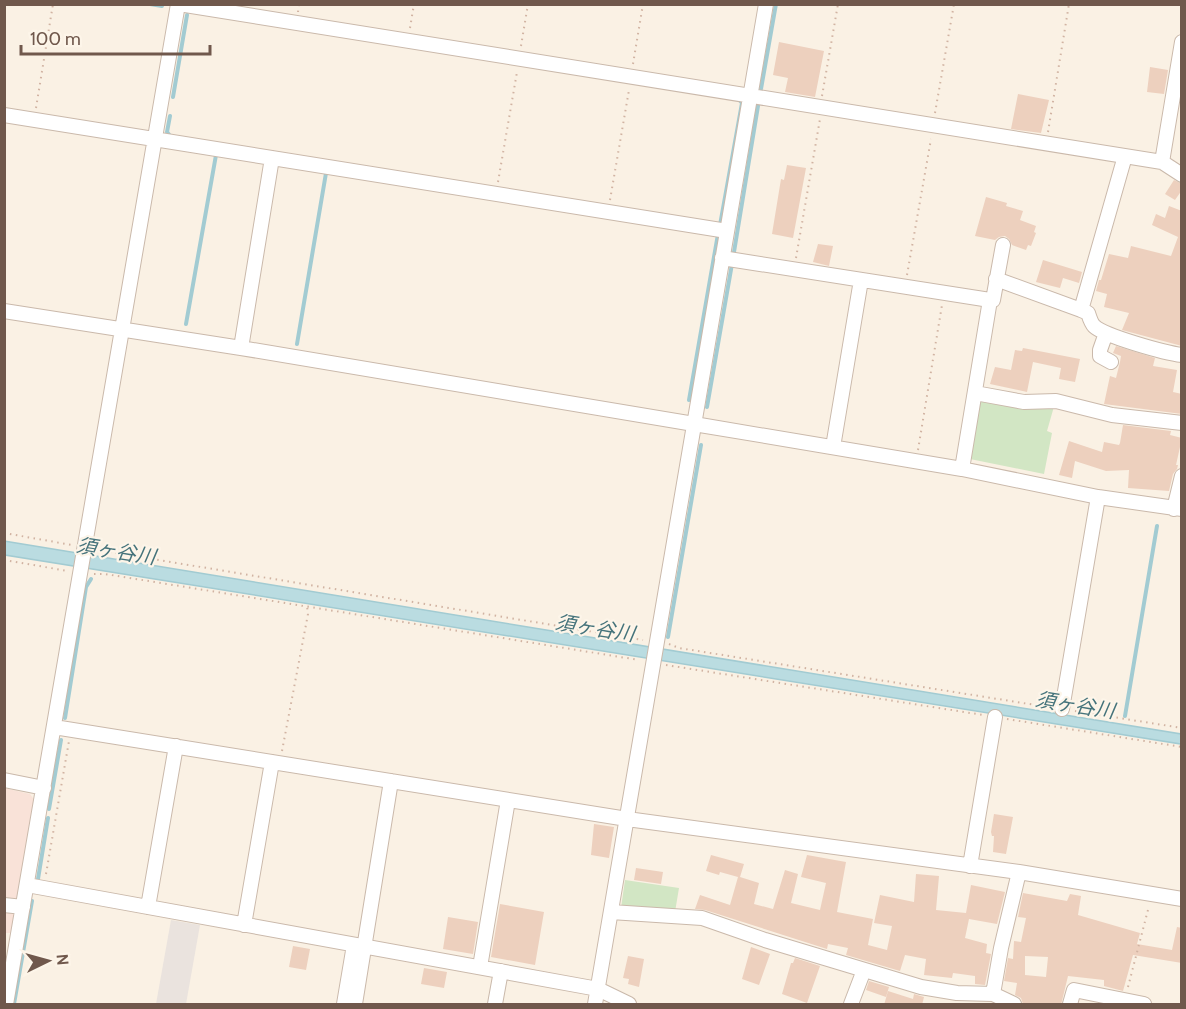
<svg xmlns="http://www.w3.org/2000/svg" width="1186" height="1009" viewBox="0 0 1186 1009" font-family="Cabin,'Noto Sans JP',sans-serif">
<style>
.commercial{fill:#f9e2d8}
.industrial{fill:#eae3de}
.green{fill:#d2e6c4}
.water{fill:#badce1;stroke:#a2cbd2;stroke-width:1.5}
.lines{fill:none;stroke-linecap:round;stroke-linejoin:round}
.stream{stroke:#a2cbd2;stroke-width:4}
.building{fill:#edd0be;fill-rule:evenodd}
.minor-casing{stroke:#cab9ab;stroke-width:16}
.path{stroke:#d1b3a2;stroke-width:2;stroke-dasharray:1.5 4.5;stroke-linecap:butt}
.minor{stroke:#fff;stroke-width:14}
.labels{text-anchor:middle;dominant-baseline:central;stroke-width:4.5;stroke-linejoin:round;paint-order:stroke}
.water-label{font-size:20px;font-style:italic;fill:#45737b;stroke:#fdf5e9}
</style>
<rect width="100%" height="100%" fill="#faf1e4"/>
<path class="commercial" d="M 4,788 L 30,794 L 35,801 L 12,933 L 5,933 Z"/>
<path class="industrial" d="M 171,920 L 200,925 L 186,1004 L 156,1004 Z"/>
<path class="green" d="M 980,399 L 1055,403 L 1047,431 L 1052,433 L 1044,474 L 970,459 Z
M 625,880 L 679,888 L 675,912 L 621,908 Z"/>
<path class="water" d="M 4,541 L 1181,734 L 1181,744 L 5,555 Z"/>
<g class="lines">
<path class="stream" d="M 150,4 L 162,6
M 761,89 L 776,4
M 173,97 L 187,15
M 170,116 L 167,132 L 170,136
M 720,225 L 742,103 L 739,99
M 734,252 L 758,106
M 186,324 L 216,155
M 297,344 L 326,173
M 689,400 L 718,234
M 707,407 L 732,264
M 668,637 L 701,445
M 1125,716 L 1157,526
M 65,718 L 86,587 L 91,579
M 49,809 L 61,740
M 38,879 L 48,818
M 14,1004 L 32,901"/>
</g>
<path class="building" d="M 779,42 L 824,51 L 815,97 L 785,92 L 788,78 L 773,75 Z
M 1150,67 L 1168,70 L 1164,94 L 1147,92 Z
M 1018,94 L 1049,100 L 1041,133 L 1011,129 Z
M 787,165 L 806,168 L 793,238 L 772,234 L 781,179 L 784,180 Z
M 1174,180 L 1182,184 L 1182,190 L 1175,200 L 1165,194 Z
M 986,197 L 1007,203 L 1006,206 L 1023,211 L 1020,220 L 1036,226 L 1034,232 L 1036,233 L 1031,246 L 1028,245 L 1026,250 L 1012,245 L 1009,239 L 1005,236 L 999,237 L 995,240 L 975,236 Z
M 1169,206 L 1182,211 L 1182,346 L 1122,330 L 1129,313 L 1104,307 L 1107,294 L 1096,291 L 1099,280 L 1101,280 L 1109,254 L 1128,258 L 1131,246 L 1171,256 L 1178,237 L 1152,225 L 1156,214 L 1165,218 Z
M 818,244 L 833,246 L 829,266 L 813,262 Z
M 1043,260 L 1082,272 L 1079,283 L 1063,278 L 1060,288 L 1036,282 Z
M 1116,346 L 1155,358 L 1153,366 L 1177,370 L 1173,392 L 1182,394 L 1182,414 L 1104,404 L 1110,376 L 1116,378 L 1120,362 L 1121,356 L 1113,353 Z
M 1023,348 L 1080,359 L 1075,382 L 1059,379 L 1061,368 L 1033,362 L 1027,392 L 990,384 L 995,367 L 1011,370 L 1015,350 L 1022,351 Z
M 1123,425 L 1171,431 L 1170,435 L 1182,438 L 1176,465 L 1178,465 L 1177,469 L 1173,474 L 1169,491 L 1128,488 L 1129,470 L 1106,471 L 1075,461 L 1072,478 L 1059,475 L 1069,441 L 1102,452 L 1104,442 L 1119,445 L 1120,443 Z
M 994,814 L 1013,817 L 1006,854 L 993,852 L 994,836 L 992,836 L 991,832 Z
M 594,824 L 614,827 L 609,858 L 591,855 Z
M 711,855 L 744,864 L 740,877 L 759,883 L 754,904 L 773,909 L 785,870 L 798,874 L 791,903 L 820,910 L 826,883 L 801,877 L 807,855 L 846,862 L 837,912 L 873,919 L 868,945 L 887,950 L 892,926 L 874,923 L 880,895 L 914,902 L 916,874 L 939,876 L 936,910 L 966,913 L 971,885 L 1005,892 L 997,924 L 969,919 L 965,938 L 987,944 L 986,953 L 991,954 L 985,985 L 975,984 L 975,976 L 953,973 L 952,978 L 924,975 L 926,959 L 905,955 L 900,971 L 846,955 L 848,948 L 828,944 L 827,949 L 705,910 L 695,909 L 700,895 L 730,905 L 738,877 L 720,872 L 719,875 L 706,871 Z
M 636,868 L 663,872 L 661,884 L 634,880 Z
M 1023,893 L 1067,901 L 1070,894 L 1081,896 L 1078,915 L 1140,933 L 1137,944 L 1172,950 L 1177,927 L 1182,928 L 1182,963 L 1133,955 L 1123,991 L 1104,986 L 1104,980 L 1068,976 L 1061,1005 L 1023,1004 L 1021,998 L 1015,995 L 1017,983 L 1004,981 L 1008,958 L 1013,959 L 1014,941 L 1021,942 L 1026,918 L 1018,917 ZM 1025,956 L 1048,957 L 1046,977 L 1025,975 Z
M 500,904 L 544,912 L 535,965 L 491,957 Z
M 448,917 L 478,922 L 473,954 L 443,949 Z
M 293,946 L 310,949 L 306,970 L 289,967 Z
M 751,947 L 770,954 L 759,985 L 742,979 Z
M 628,956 L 644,959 L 639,987 L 628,984 L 629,979 L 623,978 Z
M 795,958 L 820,966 L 807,1003 L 782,994 L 791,963 L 793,963 Z
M 424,968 L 447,972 L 444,988 L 421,984 Z
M 869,981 L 889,987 L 886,997 L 866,990 Z
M 888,991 L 913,999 L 914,994 L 924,997 L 922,1005 L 884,1005 Z"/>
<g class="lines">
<g class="minor-casing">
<path id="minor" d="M 179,4 L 1162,162 L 1182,42
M 4,115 L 727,231
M 1162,162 L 1182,175
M 722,258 L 990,300
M 996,279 L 1081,310 L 1125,156
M 1081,310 L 1088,313 C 1089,316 1091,323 1094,326 C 1104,336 1165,353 1182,355
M 4,311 L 241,348 L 694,424 L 962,469 L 1098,497 L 1182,509
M 1106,333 L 1100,350 L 1100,356 L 1111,362
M 241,348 L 272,158
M 975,393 L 1024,402 L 1056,401 L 1112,415 L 1182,423
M 833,447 L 861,280
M 962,469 L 990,300 L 993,300 L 1003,245
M 1174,509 L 1182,476
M 1062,709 L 1098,497
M 54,727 L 627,819 L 1019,872 L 1182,899
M 4,780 L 44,788
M 970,866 L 995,717
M 27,885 L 598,989 L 629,1004
M 4,905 L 23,907
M 148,907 L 176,746
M 611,912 L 702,918 L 765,940 L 921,987 L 957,993 L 993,994 L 1014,1004
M 244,925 L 272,762
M 480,967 L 508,800
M 993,994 L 1001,948 L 1019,872
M 6,1004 L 178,4
M 344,1004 L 354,945
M 355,1004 L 391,781
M 495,1004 L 501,971
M 595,1004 L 766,4
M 851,1004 L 864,970
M 1070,1004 L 1074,990 L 1144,1004"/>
</g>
<path class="path" d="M 298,12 L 299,4
M 410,28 L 414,4
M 521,46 L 528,4
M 633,64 L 643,4
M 822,96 L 838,4
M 36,108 L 53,4
M 935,113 L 954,4
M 1048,132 L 1069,4
M 498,182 L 517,72
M 610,200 L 629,90
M 796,258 L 820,119
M 907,275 L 931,139
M 918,450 L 942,305
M 4,533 L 72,545
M 98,550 L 643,640
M 4,560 L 68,571
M 94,574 L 105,574 L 639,660
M 669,644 L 679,648 L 1048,707
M 666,665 L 983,715
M 1075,711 L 1182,728
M 1007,719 L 1182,747
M 282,751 L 308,614 L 307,606
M 46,874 L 69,741
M 1128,987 L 1149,906"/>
<use href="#minor" class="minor"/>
</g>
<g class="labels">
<g class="water-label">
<text transform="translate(116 551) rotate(9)">須ヶ谷川</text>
<text transform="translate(595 628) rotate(9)">須ヶ谷川</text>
<text transform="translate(1075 705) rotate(9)">須ヶ谷川</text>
</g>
</g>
<rect width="1186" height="1009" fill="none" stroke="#70584c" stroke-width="12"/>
<g transform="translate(48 961) rotate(85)" stroke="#fdf5e9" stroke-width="4.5" paint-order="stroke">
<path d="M0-4.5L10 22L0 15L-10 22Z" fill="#70584c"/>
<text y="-9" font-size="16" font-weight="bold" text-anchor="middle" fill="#70584c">N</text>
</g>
<path d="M21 45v9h189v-9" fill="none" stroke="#70584c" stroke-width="3"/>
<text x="30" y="45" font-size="18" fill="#70584c" stroke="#fdf5e9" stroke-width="4.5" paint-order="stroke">100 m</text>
</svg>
